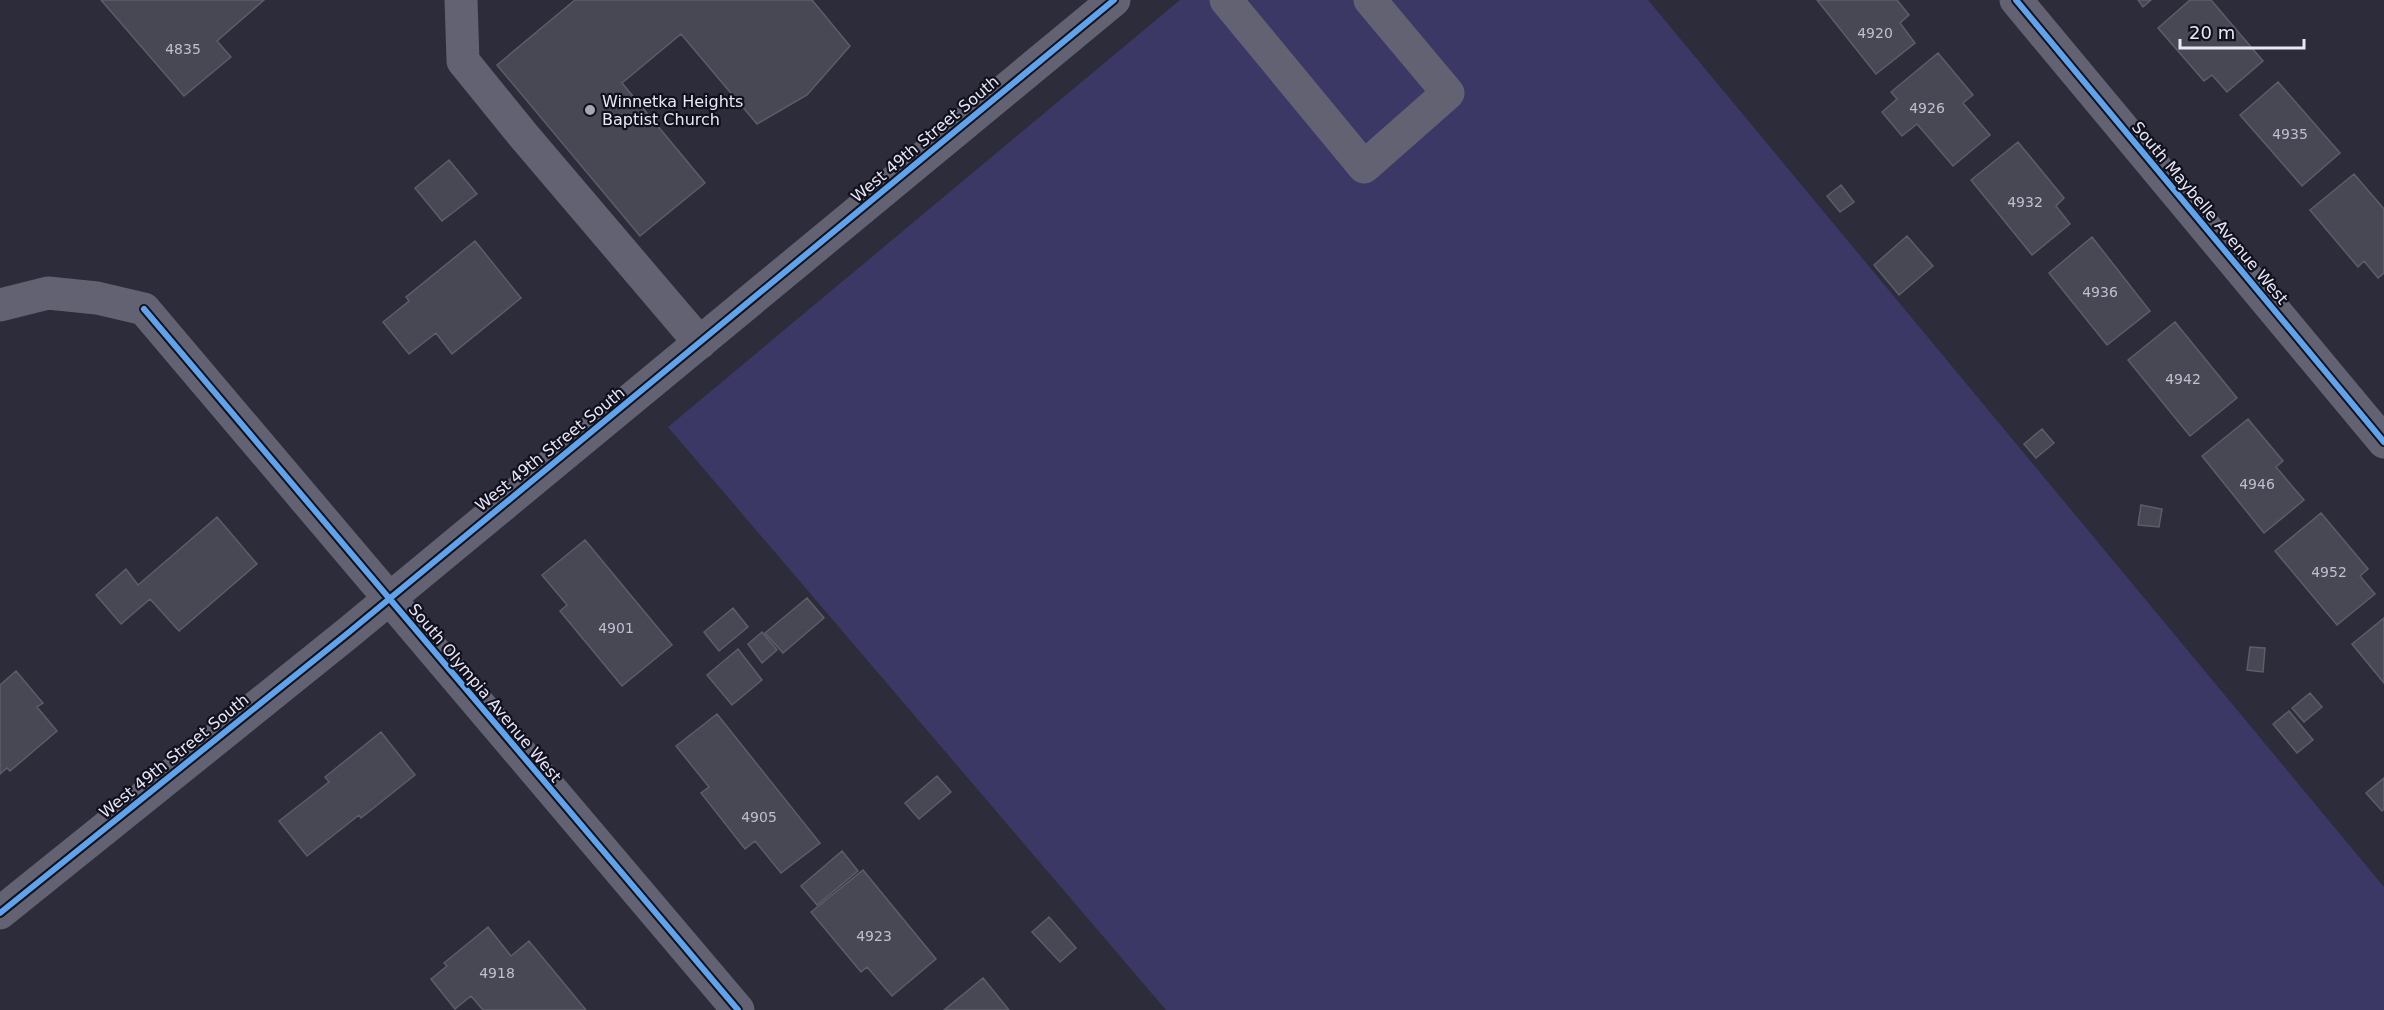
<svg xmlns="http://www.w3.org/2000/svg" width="2384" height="1010" viewBox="0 0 2384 1010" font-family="'DejaVu Sans',sans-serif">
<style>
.green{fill:#3b3865}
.building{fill:#484855;stroke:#5d5d69;stroke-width:1.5}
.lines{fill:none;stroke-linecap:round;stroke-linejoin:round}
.minor{stroke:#636272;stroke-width:33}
.cycleway-casing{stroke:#11111c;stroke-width:10}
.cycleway{stroke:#60a3ed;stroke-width:6}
.poi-dot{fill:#a6a6b6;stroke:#11111c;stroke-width:2}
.labels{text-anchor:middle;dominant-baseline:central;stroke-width:4.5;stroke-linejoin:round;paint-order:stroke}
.number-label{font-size:14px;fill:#bfbfd0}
.poi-label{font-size:16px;fill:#e7e7f9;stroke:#11111c;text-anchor:start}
.street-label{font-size:16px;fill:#e7e7f9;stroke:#11111c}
</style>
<rect width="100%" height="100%" fill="#2d2c3a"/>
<path class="green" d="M 1180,0 L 1648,0 L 2384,887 L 2384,1010 L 1166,1010 L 668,427 Z"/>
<path class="building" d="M 101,0 L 264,0 L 217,41 L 231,57 L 184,96 Z
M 575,0 L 812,0 L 850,46 L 807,95 L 757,124 L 681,34 L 622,83 L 705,183 L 640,236 L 497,65 Z
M 1817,0 L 1897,0 L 1909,15 L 1900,23 L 1915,43 L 1876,74 Z
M 2138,0 L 2151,0 L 2143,7 Z
M 2190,0 L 2211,0 L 2263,61 L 2227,92 L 2212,75 L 2204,81 L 2158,28 Z
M 1938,53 L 1973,95 L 1963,103 L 1990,135 L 1953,166 L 1917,124 L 1902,136 L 1882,112 L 1897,99 L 1891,92 Z
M 2278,82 L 2340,153 L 2302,186 L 2240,115 Z
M 2018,142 L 2064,198 L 2056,206 L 2070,224 L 2032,255 L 1971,180 Z
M 449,160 L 477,194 L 442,221 L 415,188 Z
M 2354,174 L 2384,209 L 2384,273 L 2378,278 L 2364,261 L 2358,267 L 2310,210 Z
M 1841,185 L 1854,202 L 1840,212 L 1827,196 Z
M 1907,236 L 1933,266 L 1899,295 L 1874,265 Z
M 2092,237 L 2150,311 L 2107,345 L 2049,273 Z
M 475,241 L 521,298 L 452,354 L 436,333 L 409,354 L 383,322 L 409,301 L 406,297 Z
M 2175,322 L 2237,398 L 2190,436 L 2128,360 Z
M 2248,419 L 2283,461 L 2276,467 L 2304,500 L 2264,533 L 2202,456 Z
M 2042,429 L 2054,443 L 2036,458 L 2024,444 Z
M 2141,505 L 2162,509 L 2159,527 L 2138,525 Z
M 2321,513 L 2368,569 L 2360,576 L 2375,594 L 2337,625 L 2275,551 Z
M 217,517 L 257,564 L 179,631 L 150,599 L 121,624 L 96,595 L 126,569 L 138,585 Z
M 585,540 L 672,645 L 622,686 L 560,611 L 567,605 L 542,575 Z
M 807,598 L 824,618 L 783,653 L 765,633 Z
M 733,608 L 748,627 L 719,651 L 704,632 Z
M 2384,618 L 2384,683 L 2352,644 Z
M 762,632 L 777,650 L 762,663 L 748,644 Z
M 2250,647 L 2265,648 L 2263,672 L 2247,670 Z
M 738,649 L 762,680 L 732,705 L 707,675 Z
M 16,671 L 43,703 L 37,707 L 57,731 L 10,771 L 7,768 L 0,774 L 0,685 Z
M 2310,693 L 2322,707 L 2304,722 L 2292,708 Z
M 2289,711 L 2313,740 L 2297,753 L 2273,724 Z
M 717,714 L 820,843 L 781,873 L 755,841 L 745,849 L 701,793 L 709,787 L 676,746 Z
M 381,732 L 415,775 L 361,818 L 359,815 L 307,856 L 279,821 L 329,782 L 325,777 Z
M 937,776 L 951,792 L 919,819 L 905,803 Z
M 2384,778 L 2384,809 L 2382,811 L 2366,793 Z
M 842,851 L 858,871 L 817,905 L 801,886 Z
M 863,870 L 936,959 L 892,996 L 867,967 L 861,972 L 811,912 Z
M 1049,917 L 1076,948 L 1060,962 L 1032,932 Z
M 488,927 L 511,956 L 529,941 L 586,1010 L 483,1010 L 471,996 L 455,1009 L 431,979 L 447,966 L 444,963 Z
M 983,978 L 1009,1010 L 944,1010 Z"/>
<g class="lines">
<path class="minor" d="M 461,0 L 463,61 L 523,135 L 700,343
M 1226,0 L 1364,167 L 1448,93 L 1370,0
M 2016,0 L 2384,442
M 0,305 L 48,293 L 97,298 L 144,309 L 738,1010
M 0,913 L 348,633 L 1114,0"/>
<g class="cycleway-casing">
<path id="cycleway" d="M 2016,0 L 2384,442
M 144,309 L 738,1010
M 0,913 L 348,633 L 1114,0"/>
</g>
<use href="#cycleway" class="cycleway"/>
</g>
<circle class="poi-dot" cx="590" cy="110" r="6"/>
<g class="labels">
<g class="number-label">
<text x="1875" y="33">4920</text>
<text x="183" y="49">4835</text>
<text x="1927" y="108">4926</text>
<text x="2290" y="134">4935</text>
<text x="2025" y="202">4932</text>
<text x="2100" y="292">4936</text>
<text x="2183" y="379">4942</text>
<text x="2257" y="484">4946</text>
<text x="2329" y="572">4952</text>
<text x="616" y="628">4901</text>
<text x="759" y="817">4905</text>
<text x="874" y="936">4923</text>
<text x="497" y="973">4918</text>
</g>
<g class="poi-label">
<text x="602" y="101">Winnetka Heights<tspan x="602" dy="18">Baptist Church</tspan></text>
</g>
<g class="street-label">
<text transform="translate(925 139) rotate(-40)">West 49th Street South</text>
<text transform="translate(2210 213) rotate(50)">South Maybelle Avenue West</text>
<text transform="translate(550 449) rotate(-39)">West 49th Street South</text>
<text transform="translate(485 693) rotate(50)">South Olympia Avenue West</text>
<text transform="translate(174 756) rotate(-39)">West 49th Street South</text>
</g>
</g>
<path d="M2180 39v9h124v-9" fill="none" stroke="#e7e7f9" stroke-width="3"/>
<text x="2189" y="39" font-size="18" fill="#e7e7f9" stroke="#11111c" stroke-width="4.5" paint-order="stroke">20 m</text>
</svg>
